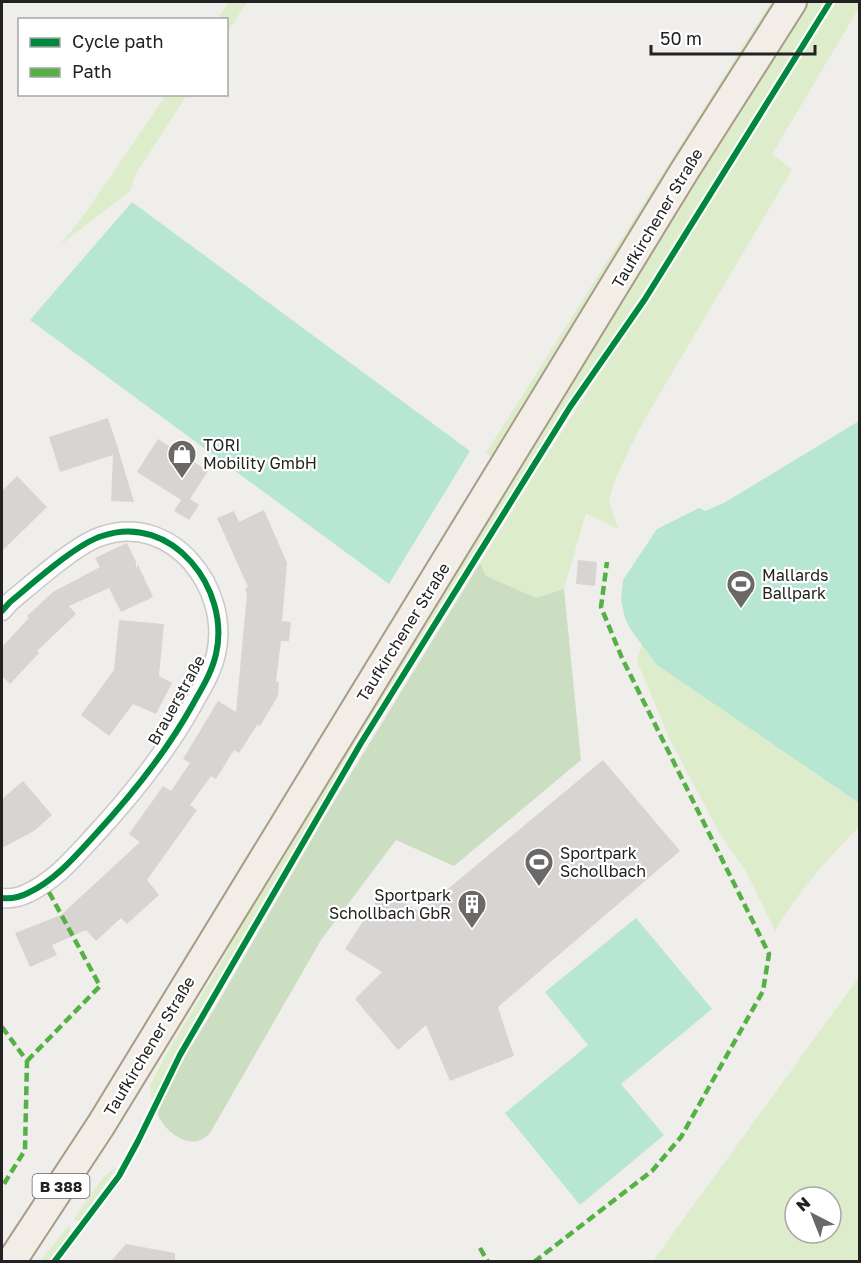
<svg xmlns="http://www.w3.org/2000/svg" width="861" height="1263" viewBox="0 0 861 1263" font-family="'Golos Text',sans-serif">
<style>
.grass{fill:#ddeccb;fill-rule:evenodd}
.forest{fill:#cbdec1}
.pitch{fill:#b7e6d2}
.building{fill:#d7d4d2}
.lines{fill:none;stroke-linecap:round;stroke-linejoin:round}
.minor-casing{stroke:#c9c8c7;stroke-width:21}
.primary-casing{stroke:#a79c86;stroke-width:32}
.minor{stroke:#fdfcfc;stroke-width:18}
.primary{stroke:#f3ede7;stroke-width:28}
.quiet{stroke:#55b145;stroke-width:4.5;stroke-dasharray:9 4.5;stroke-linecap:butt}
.cycleway-casing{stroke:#fff;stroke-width:10}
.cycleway{stroke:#00873e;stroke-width:6}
.labels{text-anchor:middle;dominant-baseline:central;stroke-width:4.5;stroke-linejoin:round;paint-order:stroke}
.shield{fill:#fff;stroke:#646464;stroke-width:1.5}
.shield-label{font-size:15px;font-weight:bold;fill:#222}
.street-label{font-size:16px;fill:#222;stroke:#fff}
.poi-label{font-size:16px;fill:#222;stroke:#fff;text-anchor:start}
</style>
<rect width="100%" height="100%" fill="#f0eeeb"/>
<path class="grass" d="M 229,2 L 247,2 L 227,33 L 226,20 L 217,19 Z
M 771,2 L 778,2 L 494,459 L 486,453 Z
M 807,2 L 826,2 L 669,253 L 568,405 L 374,713 L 169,1067 L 152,1102 L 150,1086 L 163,1060 L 218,968 L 267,878 L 588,353 Z
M 836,2 L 859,2 L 859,8 L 772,154 L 792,170 L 639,429 L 614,482 L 609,501 L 618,529 L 586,513 L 564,589 L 536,598 L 486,576 L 480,563 L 541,464 L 713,198 Z
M 166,95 L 187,95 L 135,175 L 130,191 L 59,246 L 84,215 Z
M 642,644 L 657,665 L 859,803 L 859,827 C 827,859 798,891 775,931 L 746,871 L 721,836 L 670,740 L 637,661 Z
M 859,977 L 859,1261 L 653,1261 ZM 795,1197 L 831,1197 L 831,1233 L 795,1233 Z
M 117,1167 L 79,1222 L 74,1219 L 104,1176 Z
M 69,1225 L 72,1233 L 48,1261 L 40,1261 Z"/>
<path class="forest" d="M 480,563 L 486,576 L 536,598 L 564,589 L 581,760 L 454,866 L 396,840 L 321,940 L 210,1133 C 207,1136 202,1140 198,1141 C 181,1145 160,1126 157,1111 L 178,1067 L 215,1008 L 325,816 Z"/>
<path class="pitch" d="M 132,202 L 470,451 L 389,584 L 30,320 Z
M 859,421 L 859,803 L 657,665 L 631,630 L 625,618 L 621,600 L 623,580 L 657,529 L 699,508 L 705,511 L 724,503 Z
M 636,918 L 712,1009 L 621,1084 L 664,1135 L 580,1205 L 505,1113 L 588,1045 L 545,992 Z"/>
<path class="building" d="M 108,418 L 116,442 L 134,502 L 111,501 L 113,455 L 60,472 L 49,437 Z
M 158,439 L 208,471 L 190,499 L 199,505 L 189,520 L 174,511 L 181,500 L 137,472 Z
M 17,476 L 47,507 L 2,551 L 2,491 Z
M 264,510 L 287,563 L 282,621 L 291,622 L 289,641 L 281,641 L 276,681 L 279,682 L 278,696 L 260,726 L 257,725 L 239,753 L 234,750 L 216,779 L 211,776 L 190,805 L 197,810 L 147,880 L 159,895 L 127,924 L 121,918 L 96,941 L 86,930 L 52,945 L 57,955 L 30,967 L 15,933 L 61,915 L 140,842 L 129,834 L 163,786 L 171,791 L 190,763 L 183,759 L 218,701 L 236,712 L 247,594 L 245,588 L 248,587 L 217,518 L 234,511 L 239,522 Z
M 127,543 L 136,562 L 136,568 L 138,565 L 153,597 L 121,612 L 109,588 L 69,606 L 76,614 L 37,651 L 39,653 L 10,684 L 2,676 L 2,647 L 29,618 L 27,616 L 53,592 L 100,567 L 95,558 Z
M 578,560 L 597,562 L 595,586 L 576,584 Z
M 119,620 L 164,624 L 159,676 L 172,683 L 156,714 L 133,704 L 109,736 L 81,715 L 114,670 Z
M 603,760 L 680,851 L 498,1007 L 514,1056 L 450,1081 L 426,1025 L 398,1050 L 355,999 L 382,972 L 345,949 L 384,889 L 420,912 Z
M 23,781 L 52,815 L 34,831 L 2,848 L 2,799 Z
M 126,1244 L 175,1253 L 175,1262 L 110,1262 Z"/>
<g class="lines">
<g class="minor-casing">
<path id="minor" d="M 2,611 L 10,602 C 32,584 76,544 102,536 C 172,512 231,589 216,654 C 212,672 202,688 193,704 C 166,753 131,796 93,837 C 74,858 54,881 28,893 C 20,897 10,899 2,898"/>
</g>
<g class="primary-casing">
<path id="primary" d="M 11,1262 L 101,1125 L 685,170 L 792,2"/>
</g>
<use href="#minor" class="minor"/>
<use href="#primary" class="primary"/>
<path class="quiet" d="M 2,1027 L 27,1061 L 25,1150 L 2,1187
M 27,1061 L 100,986 L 44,883
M 480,1248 L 488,1262
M 534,1262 L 652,1171 L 681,1137 L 763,991 L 769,954 L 622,658 L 601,607 L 607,562"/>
<g class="cycleway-casing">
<path id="cycleway" d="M 2,611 L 10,602 C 32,584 76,544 102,536 C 172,512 231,589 216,654 C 212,672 202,688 193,704 C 166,753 131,796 93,837 C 74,858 54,881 28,893 C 20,897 10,899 2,898
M 54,1262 L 119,1176 L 138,1141 L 180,1055 L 361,743 L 570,407 L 645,299 L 830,2"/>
</g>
<use href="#cycleway" class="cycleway"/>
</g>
<defs>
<g id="shop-pin" transform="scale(1.5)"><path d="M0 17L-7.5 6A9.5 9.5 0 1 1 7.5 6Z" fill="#6a6968" stroke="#fff"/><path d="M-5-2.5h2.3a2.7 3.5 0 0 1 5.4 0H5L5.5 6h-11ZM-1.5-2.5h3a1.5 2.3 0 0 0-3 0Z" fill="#fff"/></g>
<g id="stadium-pin" transform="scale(1.5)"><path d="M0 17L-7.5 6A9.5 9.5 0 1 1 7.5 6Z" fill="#6a6968" stroke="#fff"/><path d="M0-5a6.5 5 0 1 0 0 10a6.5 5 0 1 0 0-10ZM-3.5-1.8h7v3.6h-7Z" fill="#fff"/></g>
<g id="building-pin" transform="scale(1.5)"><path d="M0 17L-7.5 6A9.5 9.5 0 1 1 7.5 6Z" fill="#6a6968" stroke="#fff"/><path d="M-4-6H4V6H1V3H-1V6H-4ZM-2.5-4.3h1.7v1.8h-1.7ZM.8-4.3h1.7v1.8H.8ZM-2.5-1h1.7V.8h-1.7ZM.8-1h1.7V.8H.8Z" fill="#fff"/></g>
</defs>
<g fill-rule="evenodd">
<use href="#shop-pin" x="182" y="454"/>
<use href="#stadium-pin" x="741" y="584"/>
<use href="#stadium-pin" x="539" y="862"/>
<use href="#building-pin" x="472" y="904"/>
</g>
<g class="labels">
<rect class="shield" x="32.5" y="1174" width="57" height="24" rx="4.5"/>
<g class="shield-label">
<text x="61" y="1186">B 388</text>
</g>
<g class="street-label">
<text transform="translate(657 218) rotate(-59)">Taufkirchener Straße</text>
<text transform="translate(403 632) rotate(-58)">Taufkirchener Straße</text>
<text transform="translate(176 700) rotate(-61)">Brauerstraße</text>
<text transform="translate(149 1046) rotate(-59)">Taufkirchener Straße</text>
</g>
<g class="poi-label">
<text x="203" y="445">TORI<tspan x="203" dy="18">Mobility GmbH</tspan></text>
<text x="762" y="575">Mallards<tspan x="762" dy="18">Ballpark</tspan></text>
<text x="560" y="853">Sportpark<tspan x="560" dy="18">Schollbach</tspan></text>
<text x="451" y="895" text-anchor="end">Sportpark<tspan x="451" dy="18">Schollbach GbR</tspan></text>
</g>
</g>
<rect width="861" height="1263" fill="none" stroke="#222222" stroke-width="6"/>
<rect x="18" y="18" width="210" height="78" fill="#ffffff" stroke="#a7a7a7" stroke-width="1.5"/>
<rect x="30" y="38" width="30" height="9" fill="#00873e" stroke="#a7a7a7" stroke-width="1.5"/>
<text x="72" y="48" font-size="18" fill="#222222">Cycle path</text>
<rect x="30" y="68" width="30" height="9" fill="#55b145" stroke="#a7a7a7" stroke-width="1.5"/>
<text x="72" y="78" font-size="18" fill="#222222">Path</text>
<g transform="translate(813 1215) rotate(318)"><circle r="28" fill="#ffffff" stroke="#a7a7a7" stroke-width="1.5"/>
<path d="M0-4.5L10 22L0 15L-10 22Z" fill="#6a6968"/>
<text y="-9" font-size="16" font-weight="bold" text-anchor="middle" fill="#222222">N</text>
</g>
<path d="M651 45v9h164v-9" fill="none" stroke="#222222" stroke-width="3"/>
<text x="660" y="45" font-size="18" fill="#222222" stroke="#ffffff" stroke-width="4.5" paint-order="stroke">50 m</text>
</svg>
